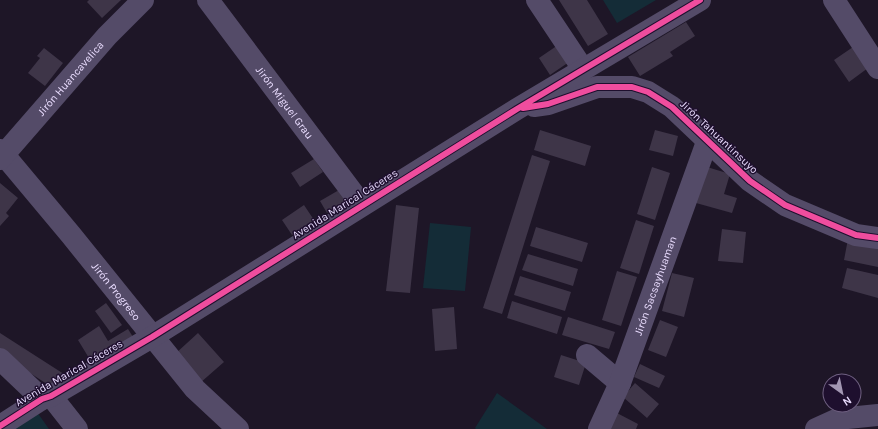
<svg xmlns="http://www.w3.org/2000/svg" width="878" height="429" viewBox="0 0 878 429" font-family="Karla,sans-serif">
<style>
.green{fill:#142c37}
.building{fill:#3e3548}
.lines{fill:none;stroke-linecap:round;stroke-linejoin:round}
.minor{stroke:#544b68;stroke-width:22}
.cycleway-casing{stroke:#1e0f2e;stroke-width:8}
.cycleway{stroke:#ef4d9e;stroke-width:6}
.labels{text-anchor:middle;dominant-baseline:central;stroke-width:3;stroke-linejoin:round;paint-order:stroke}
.street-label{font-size:11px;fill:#eaddff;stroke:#1e0f2e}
</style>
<rect width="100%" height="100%" fill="#1e1627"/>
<path class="green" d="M 603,0 L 656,0 L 617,23 Z
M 430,223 L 471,227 L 465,291 L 423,288 Z
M 497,393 L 547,429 L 476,429 L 475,428 Z
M 37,412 L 49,429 L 9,429 Z"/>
<path class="building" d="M 89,0 L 121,0 L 102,18 L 87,2 Z
M 559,0 L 587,0 L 608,34 L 588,46 Z
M 686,22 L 695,36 L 670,52 L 673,56 L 640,76 L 628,57 Z
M 558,45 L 569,62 L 550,75 L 539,58 Z
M 853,47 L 868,68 L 849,82 L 834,60 Z
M 44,48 L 63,63 L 45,86 L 28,73 L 40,58 L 37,56 Z
M 540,130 L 591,146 L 585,166 L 534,150 Z
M 655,130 L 678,136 L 673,156 L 649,150 Z
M 532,155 L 550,161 L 502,314 L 483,308 Z
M 314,159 L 323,172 L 300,187 L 291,173 Z
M 652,167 L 670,173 L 655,220 L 637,214 Z
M 707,167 L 730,174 L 724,194 L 737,198 L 732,213 L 696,203 Z
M 0,183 L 18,198 L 6,213 L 9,216 L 0,226 Z
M 339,190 L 346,201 L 327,213 L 320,201 Z
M 304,205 L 314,220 L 292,235 L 282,220 Z
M 396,205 L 419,208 L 410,293 L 386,291 Z
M 636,220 L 654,226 L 639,274 L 620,268 Z
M 536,227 L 588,243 L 582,262 L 530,246 Z
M 722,229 L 746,232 L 743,263 L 718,261 Z
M 848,239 L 878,245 L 878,267 L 844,260 Z
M 528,254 L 578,269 L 573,286 L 522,270 Z
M 847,268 L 878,275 L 878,298 L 842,288 Z
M 617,271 L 637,277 L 621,326 L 602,320 Z
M 672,273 L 694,278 L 684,317 L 662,311 Z
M 520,276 L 571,292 L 565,311 L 514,295 Z
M 512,301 L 562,317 L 557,334 L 507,318 Z
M 106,303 L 122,325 L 111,333 L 95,311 Z
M 454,307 L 457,349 L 435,351 L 432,309 Z
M 568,317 L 615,332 L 609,349 L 562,335 Z
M 660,320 L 678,327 L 666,357 L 648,350 Z
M 99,326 L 108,341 L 128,329 L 133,337 L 92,363 L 78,340 Z
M 0,333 L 67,376 L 50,386 L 4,356 L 0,352 Z
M 198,333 L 224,362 L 200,383 L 175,354 Z
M 561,355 L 586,363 L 579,385 L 554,377 Z
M 640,364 L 665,376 L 659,388 L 634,377 Z
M 635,383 L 659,404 L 647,418 L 623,397 Z
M 615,412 L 638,424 L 636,429 L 606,429 Z"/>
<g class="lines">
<g class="minor">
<path id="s1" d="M 208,0 L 362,205"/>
<path d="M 537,0 L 583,69"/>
<path d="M 834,0 L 878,68"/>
<path d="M 534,106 L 548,104 L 597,87 L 632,87 L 648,92 L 672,107 L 750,181 L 785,205 L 856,235 L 878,238"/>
<path id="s2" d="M 0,150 L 71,235 L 195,389 L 238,429"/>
<path id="s3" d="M 0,159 L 107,36 L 143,0"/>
<path d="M 587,355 L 620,383"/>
<path d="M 0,359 L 42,399"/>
<path d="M 51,396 L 77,429"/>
<path d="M 0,426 L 42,399 L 51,396 L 152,337 L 517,109 L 700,0"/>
<path id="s4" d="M 599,429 L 620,383 L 707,142"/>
<path d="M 816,429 L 838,419 L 878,415"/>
</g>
<g class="cycleway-casing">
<path id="cycleway" d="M 523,108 L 548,104 L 597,87 L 632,87 L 648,92 L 672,107 L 750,181 L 785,205 L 856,235 L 878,238
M 0,426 L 42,399 L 51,396 L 152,337 L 517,109 L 700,0"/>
</g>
<use href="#cycleway" class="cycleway"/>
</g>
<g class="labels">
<g class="street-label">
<text stroke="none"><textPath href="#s3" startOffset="107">Jirón Huancavelica</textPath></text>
<text stroke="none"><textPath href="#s1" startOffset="128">Jirón Miguel Grau</textPath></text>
<text transform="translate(719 137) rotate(43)">Jirón Tahuantinsuyo</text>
<text transform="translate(345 204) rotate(-32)">Avenida Marical Cáceres</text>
<text stroke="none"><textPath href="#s4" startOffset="154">Jirón Sacsayhuaman</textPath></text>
<text stroke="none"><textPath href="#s2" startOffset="183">Jirón Progreso</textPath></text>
<text transform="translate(69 373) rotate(-30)">Avenida Marical Cáceres</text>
</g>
</g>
<g transform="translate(842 393) rotate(147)"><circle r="19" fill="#1e0f2e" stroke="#706182"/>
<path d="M0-3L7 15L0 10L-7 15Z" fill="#a397b3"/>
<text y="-6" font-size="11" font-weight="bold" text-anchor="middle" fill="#eaddff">N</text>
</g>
</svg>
